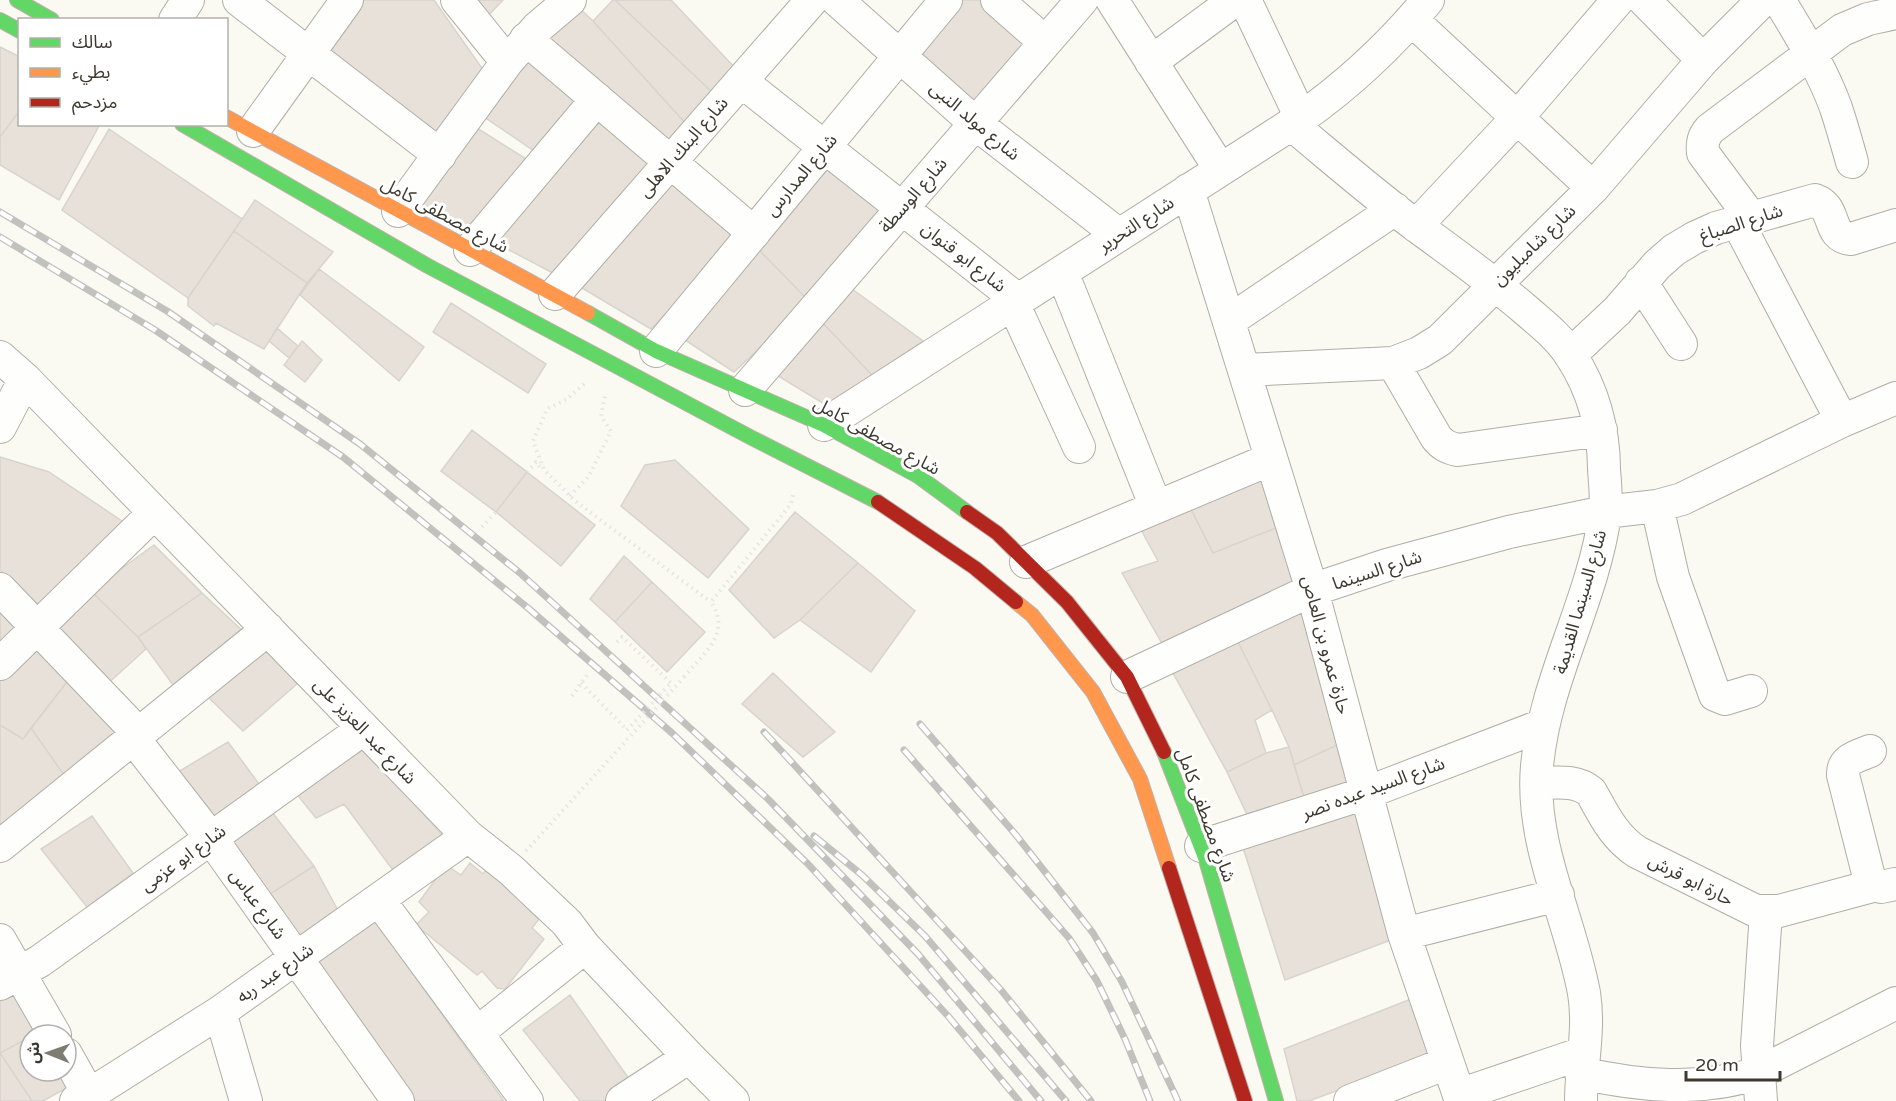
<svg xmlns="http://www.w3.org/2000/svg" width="1896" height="1101" viewBox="0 0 1896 1101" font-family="'Varela Round','Noto Sans Arabic',sans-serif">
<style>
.building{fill:#e7e1da;stroke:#d8d4cd;stroke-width:1.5}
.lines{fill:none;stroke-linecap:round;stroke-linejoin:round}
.street-casing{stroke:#b0aea6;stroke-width:34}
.fast-casing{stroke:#c1b0a9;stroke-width:16}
.slow-casing{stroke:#c1b0a9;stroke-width:16}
.jam-casing{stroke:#c1b0a9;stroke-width:16}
.path{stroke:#e6e5e4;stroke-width:4;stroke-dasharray:1.5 4.5;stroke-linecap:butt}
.street{stroke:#fefefd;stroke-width:32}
.fast{stroke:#63d668;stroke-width:14}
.slow{stroke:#ff974d;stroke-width:14}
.jam{stroke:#b3261e;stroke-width:14}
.rail-casing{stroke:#c1c1be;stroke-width:7}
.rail{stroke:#fff;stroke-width:4.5;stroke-dasharray:14;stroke-linecap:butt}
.path-bridge{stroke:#e6e5e4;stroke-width:4;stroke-dasharray:1.5 4.5;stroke-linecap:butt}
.labels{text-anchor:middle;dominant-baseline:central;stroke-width:6;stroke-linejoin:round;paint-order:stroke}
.street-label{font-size:18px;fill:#3d392e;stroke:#fff}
</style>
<rect width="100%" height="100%" fill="#faf9f2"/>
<path class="building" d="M 361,0 L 434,0 L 486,74 L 435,137 L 325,50 Z
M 468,0 L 503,0 L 484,20 Z
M 613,0 L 615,0 L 714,94 L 687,125 L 593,21 Z
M 615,0 L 671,0 L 736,69 L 714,94 Z
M 958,0 L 984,0 L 1033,44 L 974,110 L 914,57 Z
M 576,5 L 593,21 L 687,125 L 669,152 L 545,36 Z
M 0,47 L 20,57 L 20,110 L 0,137 Z
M 527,58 L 576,102 L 534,151 L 480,114 Z
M 20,110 L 20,124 L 100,124 L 59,200 L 0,165 L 0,137 Z
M 595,118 L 654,166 L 553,273 L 490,240 Z
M 472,125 L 531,162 L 473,230 L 416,209 Z
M 109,129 L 242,219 L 188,298 L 62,210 Z
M 827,160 L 886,211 L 810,302 L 758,249 Z
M 673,181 L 740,236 L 651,329 L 582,288 Z
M 255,200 L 333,252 L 307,283 L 234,231 Z
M 234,231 L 307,283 L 264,349 L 216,323 L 214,326 L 188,306 L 188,298 Z
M 758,249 L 810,302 L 734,372 L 682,338 Z
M 319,269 L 424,347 L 399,381 L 300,295 Z
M 848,286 L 923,341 L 872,375 L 820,320 Z
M 451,303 L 546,364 L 528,393 L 433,332 Z
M 820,320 L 872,375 L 831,408 L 775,374 Z
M 277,328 L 298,346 L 289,358 L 269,341 Z
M 302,341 L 322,360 L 305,382 L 284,365 Z
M 472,430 L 527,472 L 496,512 L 441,471 Z
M 0,457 L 49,472 L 125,523 L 41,607 L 0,570 Z
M 675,460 L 749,529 L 708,578 L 621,506 L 645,465 Z
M 527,472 L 595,525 L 561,566 L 496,512 Z
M 1267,472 L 1283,525 L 1213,553 L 1189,505 Z
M 1189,505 L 1213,553 L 1283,525 L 1299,584 L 1164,647 L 1122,573 L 1158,561 L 1139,526 Z
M 795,512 L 858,563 L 800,620 L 774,638 L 729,590 Z
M 154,545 L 202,593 L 138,637 L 91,591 Z
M 624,556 L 652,582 L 615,622 L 590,599 Z
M 858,563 L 915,611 L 871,672 L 800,620 Z
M 652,582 L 705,632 L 667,672 L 615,622 Z
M 91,591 L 138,637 L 146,649 L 104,687 L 51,630 Z
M 202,593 L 246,634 L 176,689 L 138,637 Z
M 0,596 L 30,627 L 0,655 Z
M 1311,606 L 1348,740 L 1294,765 L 1289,747 L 1272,710 L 1237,640 Z
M 36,640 L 73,674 L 23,739 L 0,725 L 0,675 Z
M 1237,640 L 1272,710 L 1255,720 L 1266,753 L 1227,772 L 1172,671 Z
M 266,645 L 297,684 L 243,731 L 203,692 Z
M 773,673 L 835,732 L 803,757 L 742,704 Z
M 73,674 L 118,730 L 64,775 L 31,728 Z
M 0,725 L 23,739 L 31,728 L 64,775 L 0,832 Z
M 1348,740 L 1360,790 L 1307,807 L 1294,765 Z
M 228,742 L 262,788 L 212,827 L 173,775 Z
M 1289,747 L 1307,807 L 1252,825 L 1227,772 L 1266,753 Z
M 365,749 L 445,838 L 398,877 L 344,804 L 316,818 L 295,792 Z
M 1359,799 L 1396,938 L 1285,980 L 1240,838 Z
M 268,807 L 314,866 L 267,896 L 223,840 Z
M 92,816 L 133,873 L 87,907 L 41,849 Z
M 470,863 L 483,874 L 486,870 L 529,904 L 527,908 L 539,919 L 532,928 L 544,939 L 505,989 L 497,988 L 482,971 L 477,975 L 416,925 L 429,912 L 419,902 L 446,865 L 461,875 Z
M 314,866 L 341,916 L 303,943 L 267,896 Z
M 375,921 L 504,1101 L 408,1101 L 309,966 Z
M 21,986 L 44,1029 L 30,1035 L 30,1037 L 0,1053 L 0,998 Z
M 570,995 L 629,1079 L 604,1101 L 580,1101 L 523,1030 Z
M 1411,999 L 1433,1055 L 1309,1101 L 1297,1101 L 1284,1049 Z
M 30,1037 L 30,1071 L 65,1071 L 72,1085 L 43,1101 L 32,1101 L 0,1053 Z
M 0,1053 L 32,1101 L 0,1101 Z"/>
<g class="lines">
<g class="street-casing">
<path id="street" d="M 239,0 L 440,155
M 457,0 L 507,62
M 837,0 L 975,123 L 1119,235
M 997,0 L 1045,42
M 1112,0 L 1220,169
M 1245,0 L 1301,118
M 1644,0 L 1703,60
M 1779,0 C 1800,35 1822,69 1836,108 C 1842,126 1847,144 1852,162
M 175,20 L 188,0
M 1412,20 L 1593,188
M 526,39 L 754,233
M 1151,62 L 1235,0
M 741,81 L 1018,300
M 1291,124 C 1332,158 1372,193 1415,225 C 1453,253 1491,280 1527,311 C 1543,325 1560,338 1571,356 C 1593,389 1604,430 1604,469 C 1605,484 1607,500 1605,514 C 1593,601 1545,679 1537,766 C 1530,845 1570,917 1584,993 C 1590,1029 1581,1065 1581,1101
M 253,131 L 347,0
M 1188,190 L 1312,590 L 1404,934 L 1461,1101
M 398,211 L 507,62 L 537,28 L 570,0
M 1752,219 L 1703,153 C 1702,143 1703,137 1710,129 L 1842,30 L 1868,19 L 1896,13
M 1738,223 L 1842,421
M 1416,226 L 1517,118 L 1618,0
M 470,250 L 597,99
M 1062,272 L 1156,507
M 1641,282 L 1681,344
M 555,294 L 812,0
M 1013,303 L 1079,447
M 1229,321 L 1395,209
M 656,351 L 946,0
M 1570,355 L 1617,311 L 1657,265 L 1674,250 L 1694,238 L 1716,228 L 1815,200 C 1838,208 1826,237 1851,239 L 1896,225
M 0,357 L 25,379 L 468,836 L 511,870 L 567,923 L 585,947 L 689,1057 L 733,1101
M 1393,363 L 1436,437 C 1442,445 1448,448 1458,450 L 1601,430
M 1244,370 L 1393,363 L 1419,353 L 1440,340 L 1593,188 L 1703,60 L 1763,0
M 745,390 L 1082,0
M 824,425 L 1301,118 C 1349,84 1390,46 1428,0
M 0,427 L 25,379
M 1657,506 L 1673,577 L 1715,695 L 1725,699 L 1751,691
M 1026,562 L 1271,459
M 0,589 L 139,734
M 0,664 L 154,513
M 1127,677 L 1312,590 L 1387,565 L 1509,532 L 1605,512 L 1657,506 L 1682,499 L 1842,421 L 1896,398
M 134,739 L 211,838 L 398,1101
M 1870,751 C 1858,756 1842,759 1843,775 L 1869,877 L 1871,882 L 1881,887 L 1895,884
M 1537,783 C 1556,783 1575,779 1591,792 C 1604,815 1614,837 1637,852 L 1756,911 L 1779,911 L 1876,885
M 0,846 L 268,629
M 1201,846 L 1366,793 L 1543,725
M 379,900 L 527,1101
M 1404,934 L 1558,895
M 0,940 L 55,1035
M 0,984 L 40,961 L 363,729
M 220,1012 L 246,1101
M 477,1033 L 585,947
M 66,1054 L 89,1095 L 91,1101
M 1581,1073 C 1639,1086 1700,1092 1758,1073 L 1896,1003
M 1459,1095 L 1583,1053
M 76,1101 L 89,1095 L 220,1012 L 468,836
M 622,1101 L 689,1057
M 1350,1101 L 1447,1063
M 1761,1101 L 1757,1046 L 1766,912"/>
</g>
<g class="fast-casing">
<path id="fast" d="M 17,0 L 52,20
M 0,20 L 20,31
M 182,124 L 428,266 L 752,438 L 878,502
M 588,313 L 656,351 L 824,425 L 918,476 L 967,512
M 1164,752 L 1206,860 L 1276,1101"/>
</g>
<g class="slow-casing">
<path id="slow" d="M 226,117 L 588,313
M 1016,602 L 1032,615 L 1093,692 L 1140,779 L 1169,868"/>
</g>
<g class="jam-casing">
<path id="jam" d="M 878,502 L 975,568 L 1016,602
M 967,512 L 997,533 L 1067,602 L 1127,677 L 1164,752
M 1169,868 L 1245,1101"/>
</g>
<path class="path" d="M 584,384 L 567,399 L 547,409 L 533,441 L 544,470 L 575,501 L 711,602
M 527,472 L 536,462 L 541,468
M 570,496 L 589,476 L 611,431 L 601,416 L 605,396
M 482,527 L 496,512
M 617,642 L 622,637 L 671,683
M 684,677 C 704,653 732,633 711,602 L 791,504 L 793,495
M 581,683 L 627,730
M 572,696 L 587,675"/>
<use href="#street" class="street"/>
<use href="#fast" class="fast"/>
<use href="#slow" class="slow"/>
<use href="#jam" class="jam"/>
<g class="rail-casing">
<path id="rail" d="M 0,212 L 167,311 L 360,444 L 520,573 L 768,799 L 918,954 L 1041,1101
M 0,237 L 155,330 L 343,457 L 528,608 L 672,733 L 808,864 L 948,1016 L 1019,1101
M 920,724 L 1016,835 L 1093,933 L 1122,982 L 1178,1101
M 764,732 L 1001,990 L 1091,1101
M 904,750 L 1069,938 L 1097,981 L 1125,1039 L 1150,1101
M 814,836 L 862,875 L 925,936 L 1066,1101"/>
</g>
<use href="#rail" class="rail"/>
<path class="path-bridge" d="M 627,730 L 671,683
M 526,851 L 684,677"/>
</g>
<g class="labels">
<g class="street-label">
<text transform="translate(975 121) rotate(40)">شارع مولد النبى</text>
<text transform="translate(683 147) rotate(-49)">شارع البنك الاهلى</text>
<text transform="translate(801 175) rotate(-50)">شارع المدارس</text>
<text transform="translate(913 195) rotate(-49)">شارع الوسطة</text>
<text transform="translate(445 215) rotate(28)">شارع مصطفى كامل</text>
<text transform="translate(1741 223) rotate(-18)">شارع الصباغ</text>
<text transform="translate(1136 224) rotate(-33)">شارع التحرير</text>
<text transform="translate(1534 245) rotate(-44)">شارع شامبليون</text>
<text transform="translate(964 257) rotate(38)">شارع ابو قنوان</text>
<text transform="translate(877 436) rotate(29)">شارع مصطفى كامل</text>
<text transform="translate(1377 570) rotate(-18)">شارع السينما</text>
<text transform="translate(1580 602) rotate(-74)">شارع السينما القديمة</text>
<text transform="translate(1326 645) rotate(75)">حارة عمرو بن العاص</text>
<text transform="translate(365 731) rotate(46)">شارع عبد العزيز على</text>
<text transform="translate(1373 788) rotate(-20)">شارع السيد عبده نصر</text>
<text transform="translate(1206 815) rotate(70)">شارع مصطفى كامل</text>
<text transform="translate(183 858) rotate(-36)">شارع ابو عزمى</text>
<text transform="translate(1691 880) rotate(27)">حارة ابو قرش</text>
<text transform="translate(258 904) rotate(54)">شارع عباس</text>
<text transform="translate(275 973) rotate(-35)">شارع عبد ربه</text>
</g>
</g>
<rect x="18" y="18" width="210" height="108" fill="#ffffff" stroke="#b1b0ab" stroke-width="1.5"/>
<rect x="30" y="38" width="30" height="9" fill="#63d668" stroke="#b1b0ab" stroke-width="1.5"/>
<text x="72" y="48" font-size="18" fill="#3d392e">سالك</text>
<rect x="30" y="68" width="30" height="9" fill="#ff974d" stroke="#b1b0ab" stroke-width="1.5"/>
<text x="72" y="78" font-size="18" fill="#3d392e">بطيء</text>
<rect x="30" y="98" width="30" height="9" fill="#b3261e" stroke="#b1b0ab" stroke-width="1.5"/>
<text x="72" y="108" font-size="18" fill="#3d392e">مزدحم</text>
<g transform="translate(48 1053) rotate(271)"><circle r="28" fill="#ffffff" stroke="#b1b0ab" stroke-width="1.5"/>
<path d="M0-4.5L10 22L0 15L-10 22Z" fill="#7f7c73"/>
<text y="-9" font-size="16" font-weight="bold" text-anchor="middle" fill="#3d392e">ش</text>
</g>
<path d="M1686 1071v9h94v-9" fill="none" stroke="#3d392e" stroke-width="3"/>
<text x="1695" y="1071" font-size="18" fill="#3d392e" stroke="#ffffff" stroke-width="4.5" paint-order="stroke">20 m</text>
</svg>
